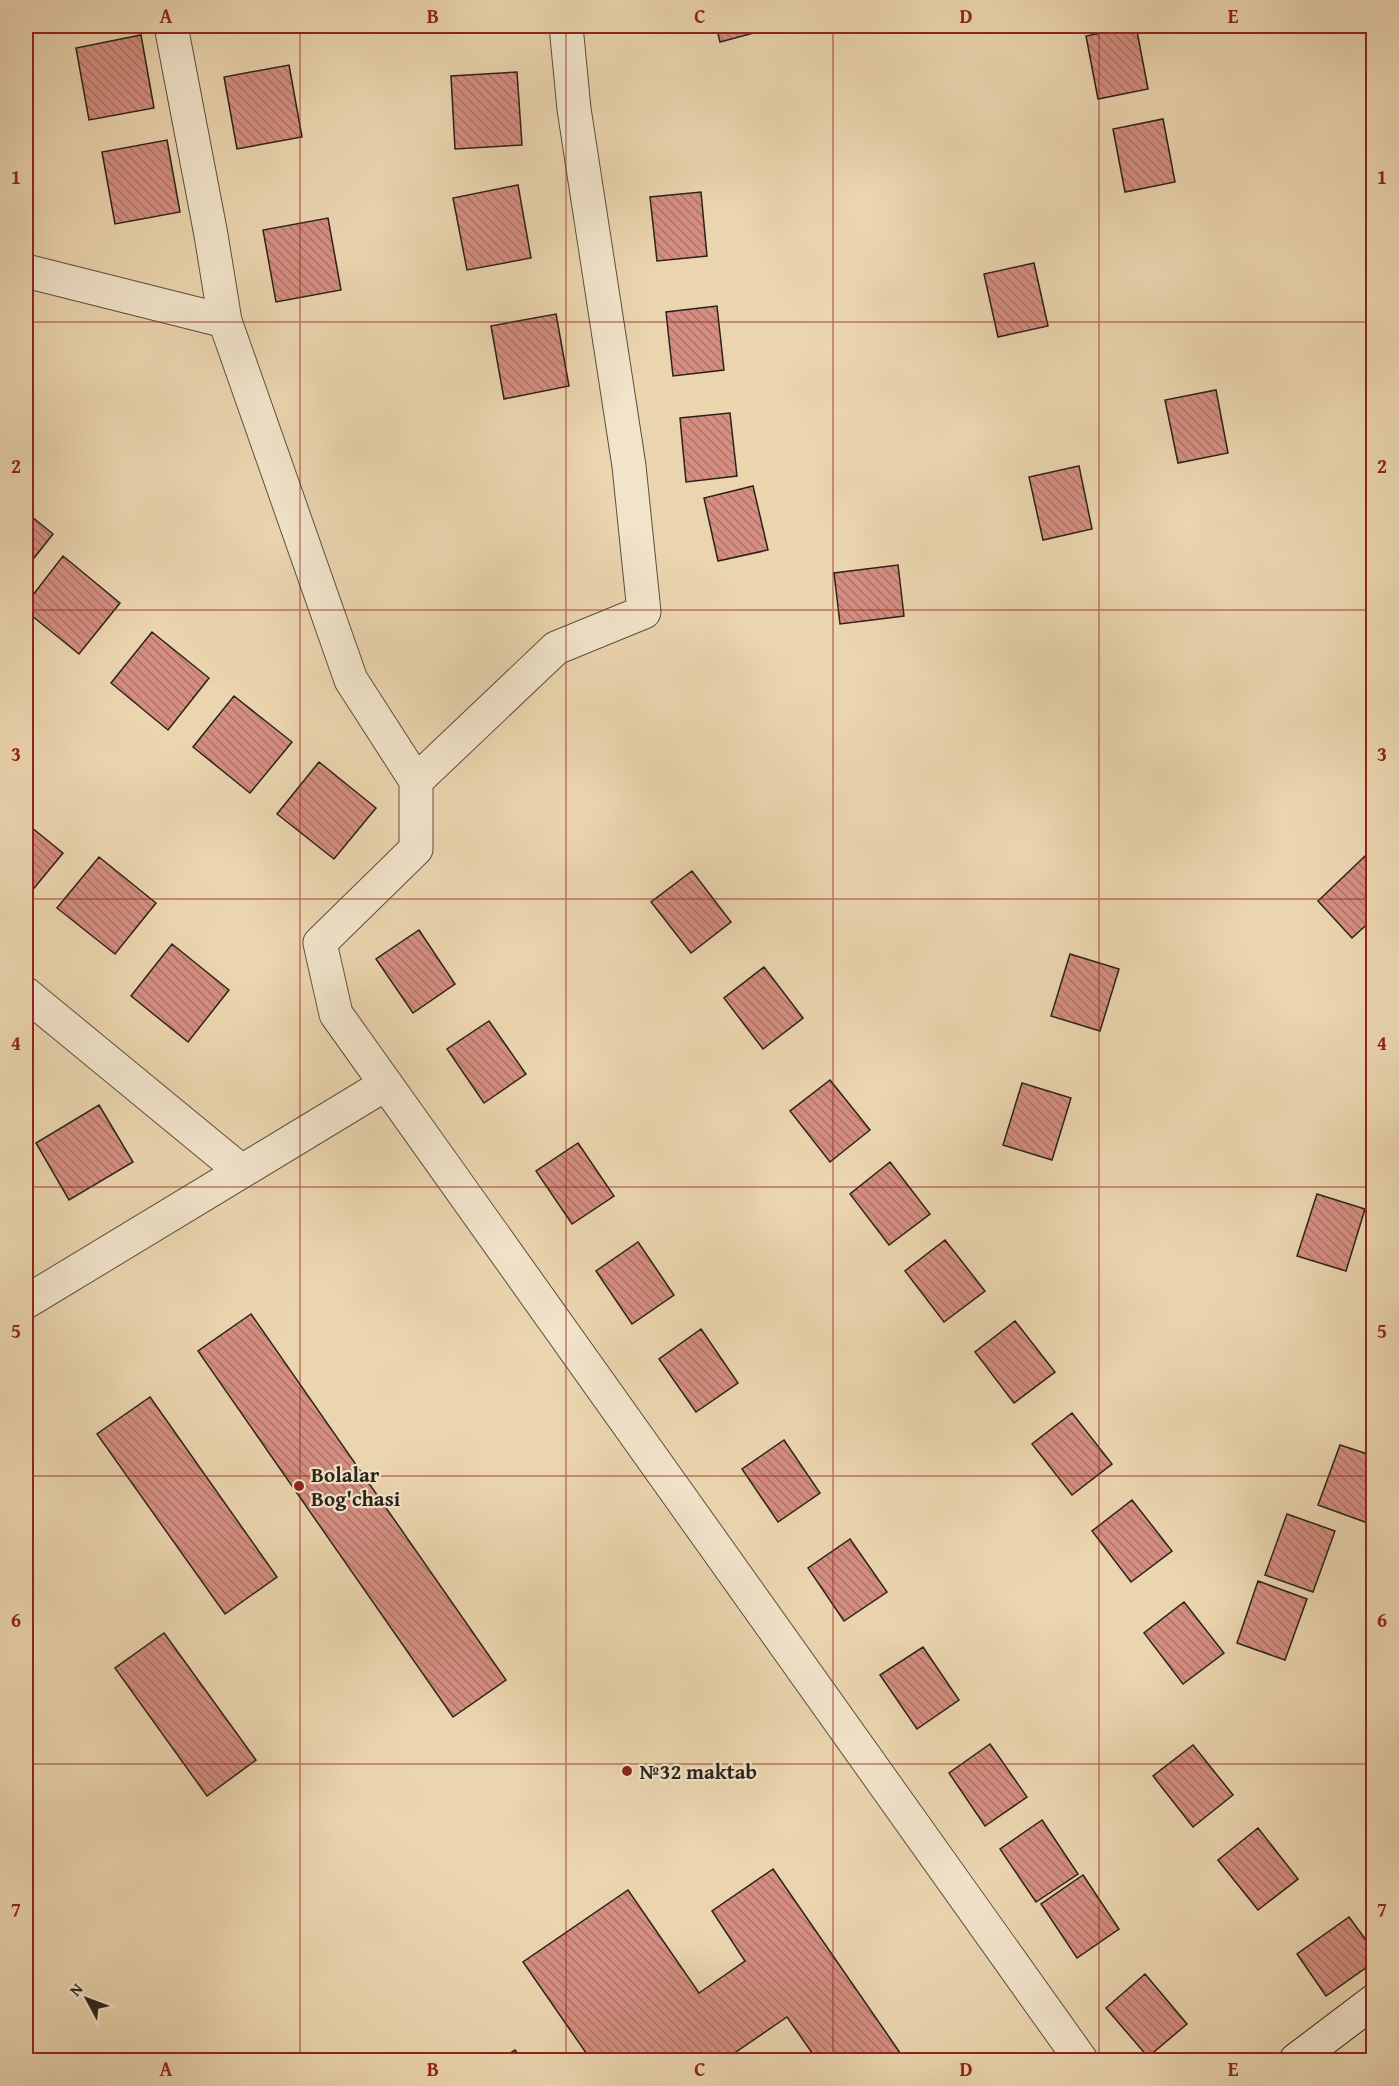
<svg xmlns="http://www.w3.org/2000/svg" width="1399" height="2086" viewBox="0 0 1399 2086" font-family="'Gentium Book Plus',serif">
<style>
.building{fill:url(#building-back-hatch);stroke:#2a2319;stroke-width:1.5}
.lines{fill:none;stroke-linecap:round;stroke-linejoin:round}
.street-casing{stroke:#5a503e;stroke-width:35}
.secondary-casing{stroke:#2a2319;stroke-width:35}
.street{stroke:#f2e4cb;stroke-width:33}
.secondary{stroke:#f2e4cb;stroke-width:33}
.grid{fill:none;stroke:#8f2418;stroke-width:1.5;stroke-opacity:0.55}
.poi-dot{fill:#8f2418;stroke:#f2e4cb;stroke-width:2}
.labels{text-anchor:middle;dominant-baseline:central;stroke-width:4.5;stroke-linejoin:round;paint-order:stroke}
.poi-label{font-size:21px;font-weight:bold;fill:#2a2319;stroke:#f2e4cb;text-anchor:start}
.neatline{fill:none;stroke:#8f2418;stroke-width:2}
.grid-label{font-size:20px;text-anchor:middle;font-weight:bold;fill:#8f2418}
</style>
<defs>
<pattern id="building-back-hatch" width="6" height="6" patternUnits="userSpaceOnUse" patternTransform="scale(1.5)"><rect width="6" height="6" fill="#d58e81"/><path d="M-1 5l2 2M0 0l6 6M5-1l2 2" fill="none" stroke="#ad7469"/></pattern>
</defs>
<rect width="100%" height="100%" fill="#ebd5af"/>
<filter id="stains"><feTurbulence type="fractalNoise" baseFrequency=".00333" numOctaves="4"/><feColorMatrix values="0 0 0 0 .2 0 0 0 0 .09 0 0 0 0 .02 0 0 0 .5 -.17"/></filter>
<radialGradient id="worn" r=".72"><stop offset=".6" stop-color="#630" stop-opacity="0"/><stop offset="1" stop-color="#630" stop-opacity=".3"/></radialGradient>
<path class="building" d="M 452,26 L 518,26 L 518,27 L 452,32 Z
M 716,26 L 768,26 L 769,29 L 720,42 Z
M 1136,26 L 1148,89 L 1098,99 L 1086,36 Z
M 141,35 L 154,108 L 89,120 L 76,48 Z
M 289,65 L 302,137 L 237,149 L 224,77 Z
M 517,72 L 522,145 L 455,149 L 451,76 Z
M 1163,119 L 1175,182 L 1125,192 L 1113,129 Z
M 167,140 L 180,212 L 115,224 L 102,152 Z
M 518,185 L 531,258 L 467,270 L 453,198 Z
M 701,192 L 707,256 L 657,261 L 650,197 Z
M 328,218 L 341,290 L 276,302 L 263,230 Z
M 1034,263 L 1048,326 L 998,337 L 984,274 Z
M 717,306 L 724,370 L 673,376 L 666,312 Z
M 556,314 L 569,386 L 504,399 L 491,326 Z
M 1216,390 L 1228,453 L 1178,463 L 1165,400 Z
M 730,413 L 737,476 L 686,482 L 680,418 Z
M 1079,466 L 1092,529 L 1043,540 L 1029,477 Z
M 753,486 L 768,550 L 718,561 L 704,498 Z
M 26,512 L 53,534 L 26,568 Z
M 63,556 L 120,603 L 79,654 L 26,611 L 26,604 Z
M 898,565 L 904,616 L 840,624 L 834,573 Z
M 152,632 L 209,678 L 168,730 L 111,683 Z
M 234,696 L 292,742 L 250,793 L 193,747 Z
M 319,762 L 376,808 L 334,859 L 277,814 Z
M 26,823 L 63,853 L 26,898 Z
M 1365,856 L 1374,866 L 1374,918 L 1352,938 L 1318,901 Z
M 99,857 L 156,903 L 115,954 L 57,908 Z
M 692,871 L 731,922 L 691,953 L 651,902 Z
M 419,930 L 455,984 L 413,1013 L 376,959 Z
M 172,944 L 229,990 L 188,1042 L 131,996 Z
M 1070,954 L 1119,969 L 1100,1031 L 1051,1016 Z
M 764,967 L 803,1018 L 763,1049 L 724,998 Z
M 489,1021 L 526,1074 L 484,1103 L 447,1049 Z
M 830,1080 L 870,1130 L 830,1162 L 790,1111 Z
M 1022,1083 L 1071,1098 L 1052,1160 L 1003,1145 Z
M 99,1105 L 133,1162 L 69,1200 L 36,1143 Z
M 578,1143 L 614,1196 L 572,1224 L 536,1171 Z
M 890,1162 L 930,1214 L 889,1245 L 850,1194 Z
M 1317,1194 L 1365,1209 L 1346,1271 L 1297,1256 Z
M 945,1240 L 985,1291 L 944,1322 L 905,1271 Z
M 638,1242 L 674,1295 L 632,1324 L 596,1271 Z
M 251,1314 L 506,1680 L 453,1717 L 198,1351 Z
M 1015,1321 L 1055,1372 L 1014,1403 L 975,1352 Z
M 701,1329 L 738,1383 L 696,1412 L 659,1359 Z
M 150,1397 L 277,1577 L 225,1614 L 97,1434 Z
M 1072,1413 L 1112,1464 L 1072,1495 L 1032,1444 Z
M 784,1440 L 820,1493 L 778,1522 L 742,1469 Z
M 1340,1445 L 1374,1456 L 1374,1500 L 1365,1522 L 1318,1505 Z
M 1132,1500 L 1172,1551 L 1131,1582 L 1092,1531 Z
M 1287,1514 L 1335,1531 L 1313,1592 L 1265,1575 Z
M 850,1539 L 887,1592 L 844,1621 L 808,1568 Z
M 1258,1581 L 1307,1599 L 1285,1660 L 1237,1643 Z
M 1184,1602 L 1224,1653 L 1183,1684 L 1144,1633 Z
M 164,1633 L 256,1760 L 207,1796 L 115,1668 Z
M 923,1647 L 959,1700 L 917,1729 L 880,1675 Z
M 990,1744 L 1027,1797 L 985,1826 L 949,1773 Z
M 1193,1745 L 1233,1795 L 1193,1827 L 1153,1776 Z
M 1042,1820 L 1078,1874 L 1036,1902 L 1000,1849 Z
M 1258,1828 L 1298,1879 L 1258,1910 L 1218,1860 Z
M 773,1869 L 905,2060 L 817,2060 L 787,2017 L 736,2052 L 741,2060 L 591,2060 L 523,1962 L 628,1890 L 699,1993 L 745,1961 L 712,1911 Z
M 1083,1875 L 1119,1929 L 1077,1958 L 1041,1904 Z
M 1349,1917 L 1374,1951 L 1374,1962 L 1326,1996 L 1297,1954 Z
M 1145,1974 L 1187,2024 L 1148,2057 L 1106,2008 Z
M 515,2050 L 523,2060 L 499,2060 Z"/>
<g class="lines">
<g class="street-casing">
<path id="street" d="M 171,26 L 211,235 L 225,321 L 351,680 L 416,781 L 416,849 L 320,943 L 336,1014 L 1081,2060
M 26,271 L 225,321
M 416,781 L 556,648 L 644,612 L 629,466 L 574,109 L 566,26
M 26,994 L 240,1170
M 26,1302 L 386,1084"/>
</g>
<g class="secondary-casing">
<path id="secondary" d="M 1296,2060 L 1374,2001"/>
</g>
<use href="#street" class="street"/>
<use href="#secondary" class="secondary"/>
</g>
<path class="grid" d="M 300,26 L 300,2060M 566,26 L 566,2060M 833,26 L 833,2060M 1099,26 L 1099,2060M 26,322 L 1374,322M 26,610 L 1374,610M 26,899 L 1374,899M 26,1187 L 1374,1187M 26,1476 L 1374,1476M 26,1764 L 1374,1764"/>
<g class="poi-dot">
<circle cx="299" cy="1486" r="6"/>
<circle cx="627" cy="1771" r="6"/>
</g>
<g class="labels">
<g class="poi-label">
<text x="311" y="1474">Bolalar<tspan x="311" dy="24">Bog'chasi</tspan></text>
<text x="639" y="1771">№32 maktab</text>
</g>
</g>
<rect width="1399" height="2086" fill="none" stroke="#ebd5af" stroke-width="66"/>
<g transform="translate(87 1999) rotate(311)" stroke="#f2e4cb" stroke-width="4.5" paint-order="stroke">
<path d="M0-4.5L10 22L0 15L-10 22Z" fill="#2a2319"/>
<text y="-9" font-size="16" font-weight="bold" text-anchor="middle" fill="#2a2319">N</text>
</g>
<rect x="33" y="33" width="1333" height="2020" class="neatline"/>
<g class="grid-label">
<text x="166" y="23">A</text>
<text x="433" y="23">B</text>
<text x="700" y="23">C</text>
<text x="966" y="23">D</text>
<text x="1233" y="23">E</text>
<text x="16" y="184">1</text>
<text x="1382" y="184">1</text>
<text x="16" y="473">2</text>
<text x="1382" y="473">2</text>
<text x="16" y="761">3</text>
<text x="1382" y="761">3</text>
<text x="16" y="1050">4</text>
<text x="1382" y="1050">4</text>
<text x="16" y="1338">5</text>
<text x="1382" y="1338">5</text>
<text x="16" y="1627">6</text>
<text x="1382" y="1627">6</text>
<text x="16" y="1916">7</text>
<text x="1382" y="1916">7</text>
<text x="166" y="2076">A</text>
<text x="433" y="2076">B</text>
<text x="700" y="2076">C</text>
<text x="966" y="2076">D</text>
<text x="1233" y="2076">E</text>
</g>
<rect width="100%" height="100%" filter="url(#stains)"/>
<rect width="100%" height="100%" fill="url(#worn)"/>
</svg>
